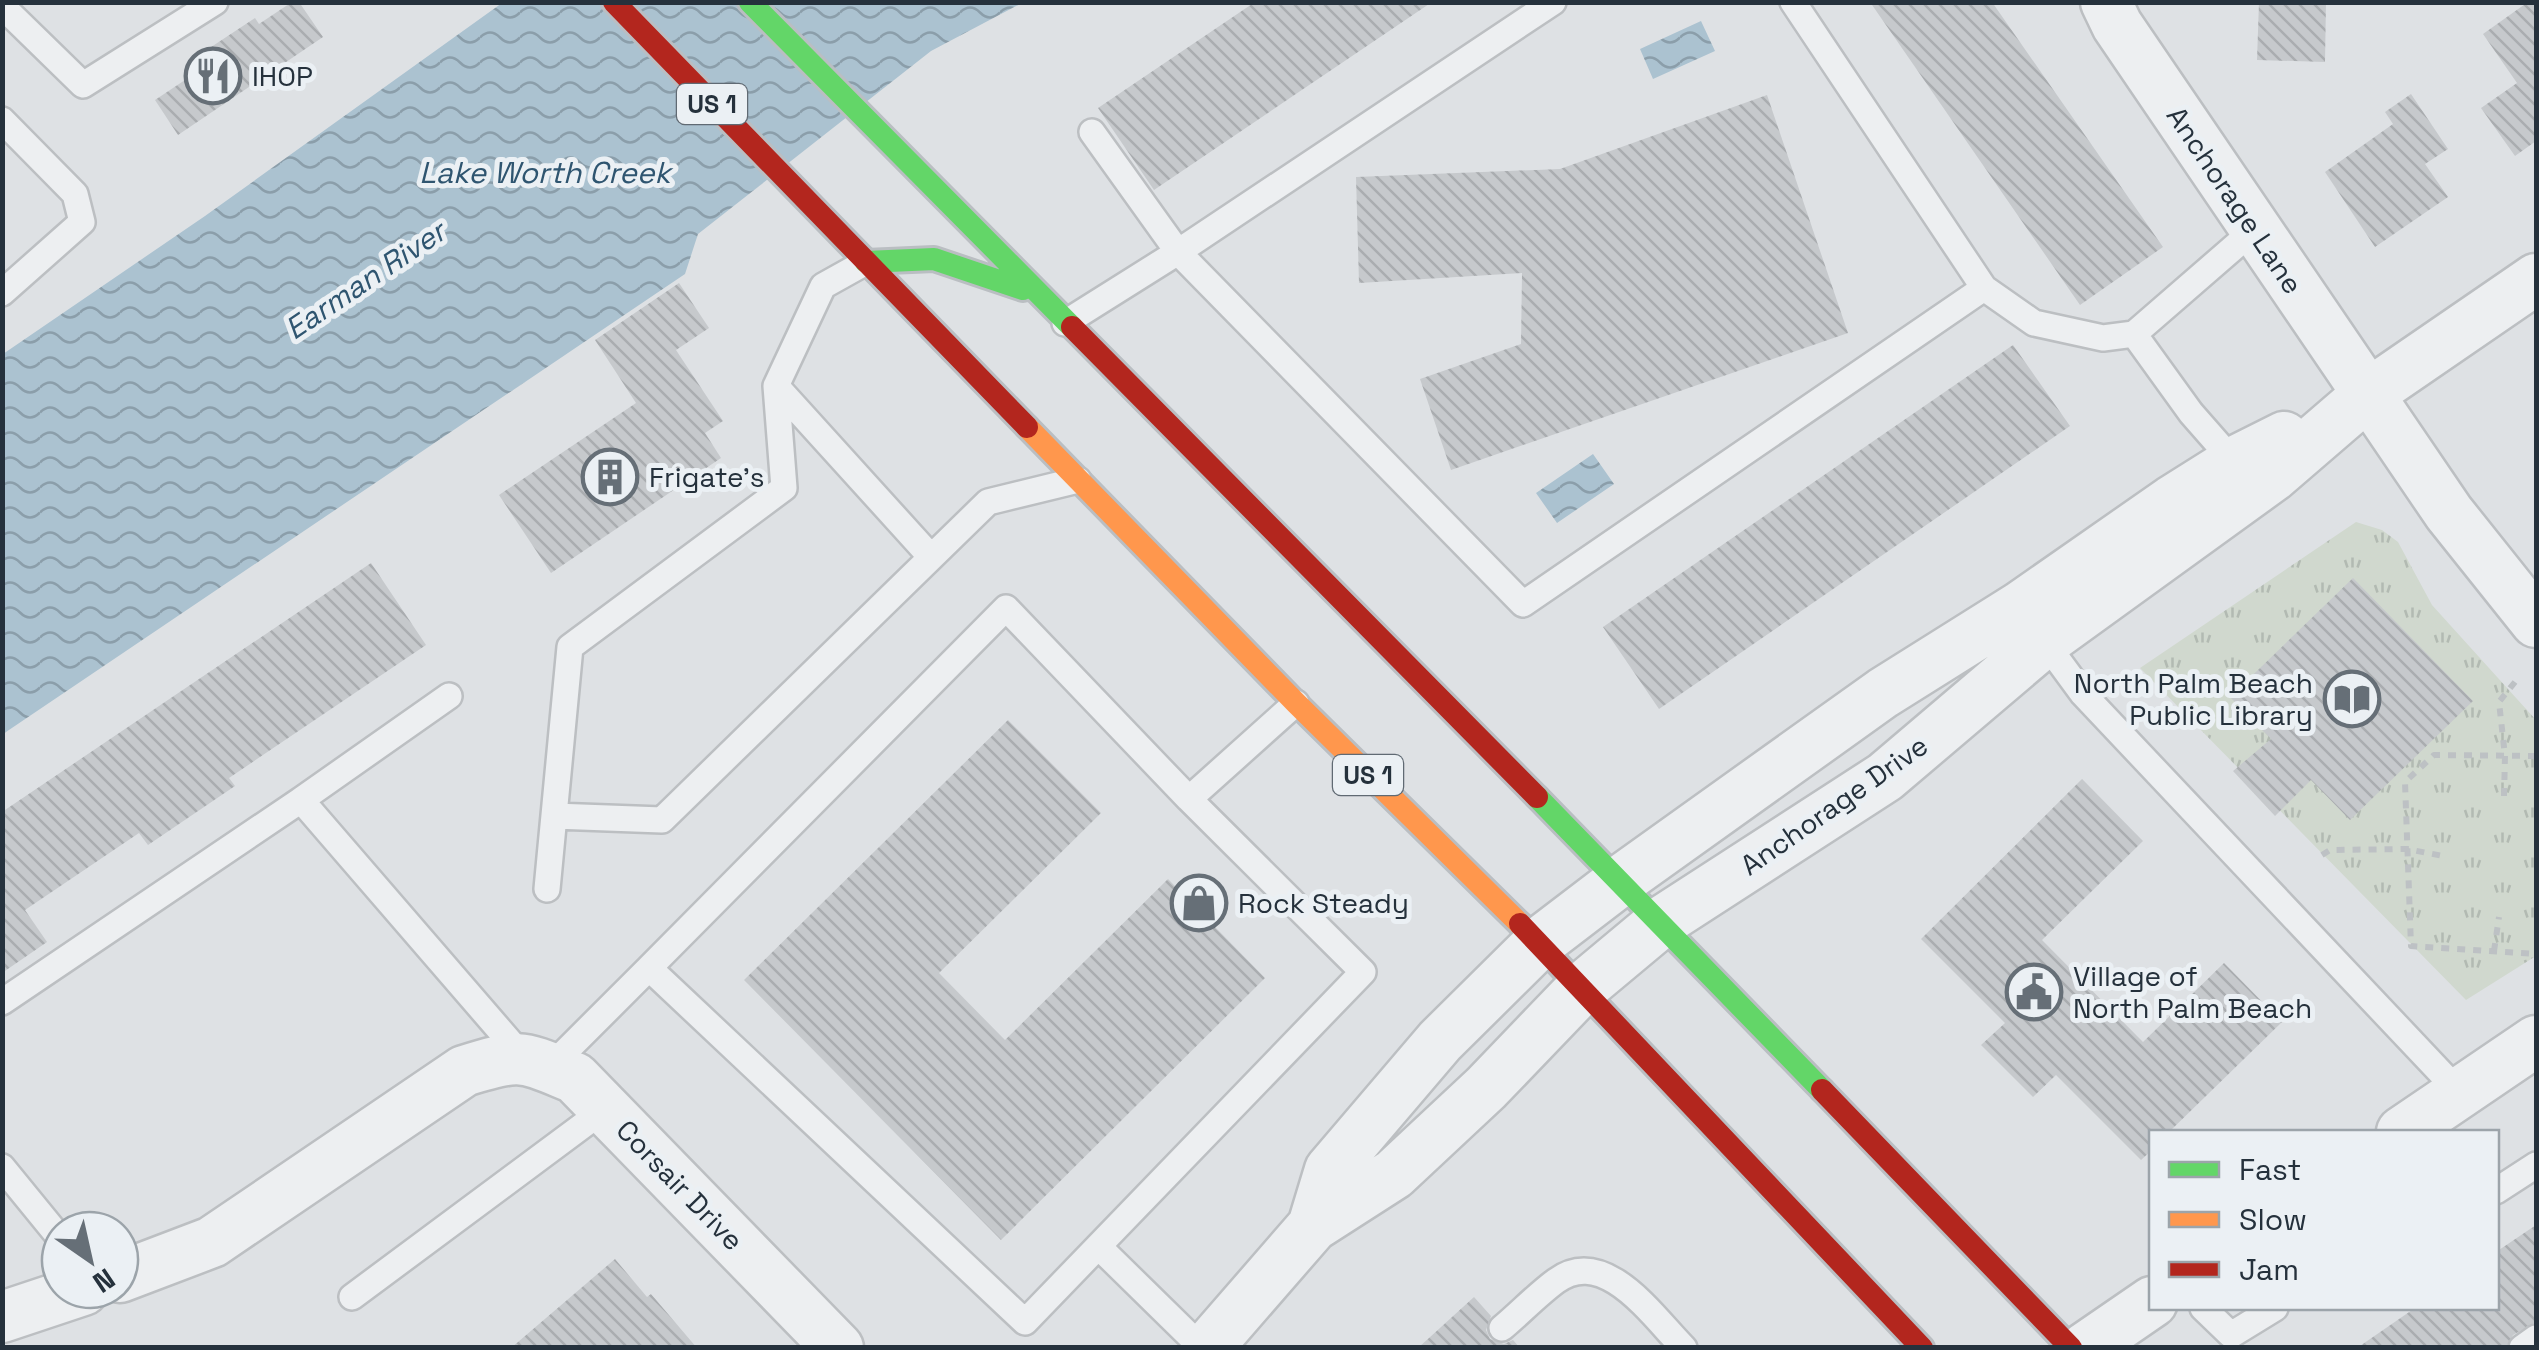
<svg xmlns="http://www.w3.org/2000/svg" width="2539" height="1350" viewBox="0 0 2539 1350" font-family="'Space Grotesk',sans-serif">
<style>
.park{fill:url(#park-tufts)}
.water{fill:url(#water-waves)}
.building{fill:url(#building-back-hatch)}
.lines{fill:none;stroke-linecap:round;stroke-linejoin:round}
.lane-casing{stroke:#bcbfc2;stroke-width:30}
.street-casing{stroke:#bcbfc2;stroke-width:55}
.fast-casing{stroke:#babec2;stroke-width:28}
.slow-casing{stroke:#babec2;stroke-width:28}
.jam-casing{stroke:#babec2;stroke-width:28}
.path{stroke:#bdc1c4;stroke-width:6;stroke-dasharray:8 8;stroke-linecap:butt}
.lane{stroke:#edeff1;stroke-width:25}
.street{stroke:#edeff1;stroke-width:50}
.fast{stroke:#63d668;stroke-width:22}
.slow{stroke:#ff974d;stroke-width:22}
.jam{stroke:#b3261e;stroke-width:22}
.labels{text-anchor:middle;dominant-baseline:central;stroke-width:10;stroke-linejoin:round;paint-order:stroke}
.shield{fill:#ebf0f4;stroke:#606a73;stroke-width:2.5}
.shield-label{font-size:25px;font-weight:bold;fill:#25313c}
.poi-label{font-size:28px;fill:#25313c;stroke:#ebf0f4;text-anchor:start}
.street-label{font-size:28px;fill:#25313c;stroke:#ebf0f4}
.water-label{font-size:30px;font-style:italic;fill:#2f5570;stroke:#ebf0f4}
</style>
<defs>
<pattern id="park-tufts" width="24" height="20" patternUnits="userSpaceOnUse" patternTransform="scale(2.5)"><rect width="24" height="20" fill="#d0d8ce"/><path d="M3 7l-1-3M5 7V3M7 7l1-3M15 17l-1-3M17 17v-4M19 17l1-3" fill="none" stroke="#b2bab2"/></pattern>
<pattern id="water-waves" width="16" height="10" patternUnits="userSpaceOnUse" patternTransform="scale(2.5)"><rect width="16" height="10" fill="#abc2d0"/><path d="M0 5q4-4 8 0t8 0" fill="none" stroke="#8b9eaa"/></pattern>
<pattern id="building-back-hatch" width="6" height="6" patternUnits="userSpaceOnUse" patternTransform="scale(2.5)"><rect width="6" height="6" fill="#c6c9cc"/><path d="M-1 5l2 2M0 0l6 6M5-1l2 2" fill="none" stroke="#aaadb0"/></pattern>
</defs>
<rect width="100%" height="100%" fill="#dee1e4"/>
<path class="park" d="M 2356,522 L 2382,530 L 2398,542 L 2432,605 L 2536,720 L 2536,956 L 2466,1000 L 2140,668 Z"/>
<path class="water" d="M 502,3 L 1022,3 L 931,51 L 698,234 L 685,274 L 3,734 L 3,354 L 205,216 Z
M 1701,21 L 1715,51 L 1653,79 L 1640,49 Z
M 1593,454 L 1614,484 L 1557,523 L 1536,493 Z"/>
<path class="building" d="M 292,2 L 299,2 L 323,37 L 178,135 L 155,100 L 200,70 L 193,59 L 255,18 L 259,24 Z
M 1255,2 L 1432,2 L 1154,190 L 1098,108 Z
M 1870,2 L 1992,2 L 2163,247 L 2080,305 Z
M 2259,2 L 2326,2 L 2325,62 L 2257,60 Z
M 2528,2 L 2536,2 L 2536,141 L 2515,156 L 2481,108 L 2517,83 L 2483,34 Z
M 2411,94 L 2448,149 L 2425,164 L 2448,197 L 2375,247 L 2325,172 L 2393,124 L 2385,112 Z
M 1767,95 L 1848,333 L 1451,470 L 1420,379 L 1521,344 L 1522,273 L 1359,283 L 1356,177 L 1560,169 Z
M 679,283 L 709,328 L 676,350 L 723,421 L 705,433 L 721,458 L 551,573 L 499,495 L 636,403 L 595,340 Z
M 2013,345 L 2070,426 L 1659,709 L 1603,627 Z
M 371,563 L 426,645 L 229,778 L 235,786 L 148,845 L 139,833 L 25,910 L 47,942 L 2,973 L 2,812 Z
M 2353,578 L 2473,701 L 2350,820 L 2311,780 L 2275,816 L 2233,771 L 2271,739 L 2230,697 Z
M 1008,720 L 1101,813 L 939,973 L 1005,1040 L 1168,879 L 1265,978 L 1001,1240 L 744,980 Z
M 2082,779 L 2143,841 L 2042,940 L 2143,1042 L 2224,963 L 2282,1022 L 2169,1132 L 2152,1132 L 2152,1150 L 2141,1160 L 2056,1075 L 2033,1097 L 1981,1045 L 2005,1023 L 1921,939 Z
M 2536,1225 L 2536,1322 L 2513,1335 L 2506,1348 L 2357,1348 L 2415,1308 L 2496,1308 L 2496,1252 Z
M 615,1259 L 647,1297 L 651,1294 L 697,1348 L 511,1348 Z
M 1474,1297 L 1491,1316 L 1486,1330 L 1490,1339 L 1504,1344 L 1513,1340 L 1520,1348 L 1418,1348 Z"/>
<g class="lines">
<g class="lane-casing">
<path id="lane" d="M 1793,2 L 1984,288 L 2034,323 L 2103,338 L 2134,334 L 2191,413 L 2234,462
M 2,6 L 83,85 L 215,2
M 2,120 L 75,194 L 82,222 L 2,293
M 1092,132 L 1178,252 L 1523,604 L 1984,288
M 1065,323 L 1178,252 L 1553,2
M 2134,334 L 2255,229
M 776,386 L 931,557
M 1006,608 L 1189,799 L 1363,972 L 1025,1322 L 649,968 Z
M 2041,637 L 2083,694 L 2460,1093
M 1189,799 L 1296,703
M 301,800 L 449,696
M 554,816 L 662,820 L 988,502 L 1078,480
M 547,889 L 570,647 L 784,488 L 776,386 L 823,286 L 866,262
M 2,1002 L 301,800 L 523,1057
M 549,1068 L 649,968
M 2,1167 L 60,1238
M 2496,1191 L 2536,1165
M 1099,1247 L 1202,1348
M 352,1297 L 605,1109
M 2203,1308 L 2231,1335 L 2275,1308
M 1502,1328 C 1520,1313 1537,1295 1556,1281 C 1605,1245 1653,1317 1684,1348
M 2522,1348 L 2536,1338"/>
</g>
<g class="street-casing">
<path id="street" d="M 2106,2 L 2117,25 L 2449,513 L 2536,622
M 2402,1132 L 2536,1041
M 1313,1226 L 1394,1174 L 1486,1088 L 1582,988 L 1661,922 L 1885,777 L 2045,641 L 2273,476 L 2367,395 L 2536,279
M 120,1277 L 212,1242 L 464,1071 C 521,1053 521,1056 575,1078 L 838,1348
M 2,1317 L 83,1290
M 1207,1348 L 1313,1226 L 1330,1170 L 1440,1041 L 1539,943 L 1620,881 L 1883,693 L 2020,607 L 2172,501 L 2234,462 L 2284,437
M 2085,1348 L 2152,1302"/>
</g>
<g class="fast-casing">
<path id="fast" d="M 750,2 L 1072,327
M 866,262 L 934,259 L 1023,289
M 1537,797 L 1822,1090"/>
</g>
<g class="slow-casing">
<path id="slow" d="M 1027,427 L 1296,703 L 1520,924"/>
</g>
<g class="jam-casing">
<path id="jam" d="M 614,2 L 1027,427
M 1072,327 L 1537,797
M 1520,924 L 1922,1348
M 1822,1090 L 2071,1348"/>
</g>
<path class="path" d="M 2536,756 L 2434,755 L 2405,782 L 2411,946 L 2536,954
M 2504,796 L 2505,756 L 2499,702 L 2515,682
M 2322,855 L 2330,850 L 2407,849 L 2443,856
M 2494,951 L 2499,917"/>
<use href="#lane" class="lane"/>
<use href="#street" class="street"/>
<use href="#fast" class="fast"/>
<use href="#slow" class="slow"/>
<use href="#jam" class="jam"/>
</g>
<defs>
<g id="restaurant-ring" transform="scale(2.875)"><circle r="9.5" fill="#ebf0f4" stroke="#666f77" stroke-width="1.5"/><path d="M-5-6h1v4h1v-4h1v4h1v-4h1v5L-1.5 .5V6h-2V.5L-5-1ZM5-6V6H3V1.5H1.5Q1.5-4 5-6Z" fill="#666f77"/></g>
<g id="building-ring" transform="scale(2.875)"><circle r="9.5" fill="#ebf0f4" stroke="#666f77" stroke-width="1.5"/><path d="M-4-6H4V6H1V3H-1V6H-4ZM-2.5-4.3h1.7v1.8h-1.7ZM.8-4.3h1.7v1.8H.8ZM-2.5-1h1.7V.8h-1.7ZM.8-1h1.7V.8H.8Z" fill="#666f77"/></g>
<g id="library-ring" transform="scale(2.875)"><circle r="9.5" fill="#ebf0f4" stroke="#666f77" stroke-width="1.5"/><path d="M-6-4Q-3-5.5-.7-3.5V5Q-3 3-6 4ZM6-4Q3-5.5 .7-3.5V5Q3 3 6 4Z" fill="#666f77"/></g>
<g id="shop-ring" transform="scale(2.875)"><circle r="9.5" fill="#ebf0f4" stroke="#666f77" stroke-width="1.5"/><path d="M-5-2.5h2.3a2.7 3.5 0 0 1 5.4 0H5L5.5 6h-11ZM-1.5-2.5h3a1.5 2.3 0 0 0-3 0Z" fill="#666f77"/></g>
<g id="civic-ring" transform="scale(2.875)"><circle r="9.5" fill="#ebf0f4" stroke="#666f77" stroke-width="1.5"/><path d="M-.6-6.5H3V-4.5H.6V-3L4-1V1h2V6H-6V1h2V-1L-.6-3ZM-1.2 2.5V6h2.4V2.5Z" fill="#666f77"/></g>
</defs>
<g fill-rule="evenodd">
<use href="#restaurant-ring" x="213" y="76"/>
<use href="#building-ring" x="610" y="477"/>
<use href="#library-ring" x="2352" y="699"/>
<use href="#shop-ring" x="1199" y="903"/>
<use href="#civic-ring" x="2034" y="992"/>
</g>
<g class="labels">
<g class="shield">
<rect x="677" y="84" width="70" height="40" rx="8"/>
<rect x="1333" y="755" width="70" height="40" rx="8"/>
</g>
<g class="shield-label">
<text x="712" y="104">US 1</text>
<text x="1368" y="775">US 1</text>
</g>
<g class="poi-label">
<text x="252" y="76">IHOP</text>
<text x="649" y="477">Frigate’s</text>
<text x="2313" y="683" text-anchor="end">North Palm Beach<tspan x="2313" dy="32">Public Library</tspan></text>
<text x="1238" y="903">Rock Steady</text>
<text x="2073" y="976">Village of<tspan x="2073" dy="32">North Palm Beach</tspan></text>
</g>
<g class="street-label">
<text transform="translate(2235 200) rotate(56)">Anchorage Lane</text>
<text transform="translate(1834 805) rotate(-35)">Anchorage Drive</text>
<text transform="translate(680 1185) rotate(46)">Corsair Drive</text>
</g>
<g class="water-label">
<text x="545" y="172">Lake Worth Creek</text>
<text transform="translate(365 280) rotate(-34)">Earman River</text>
</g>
</g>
<rect width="2539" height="1350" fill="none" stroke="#25313c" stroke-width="10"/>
<rect x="2149" y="1130" width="350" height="180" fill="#ebf0f4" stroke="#9ca4aa" stroke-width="2.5"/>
<rect x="2169" y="1162" width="50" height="15" fill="#63d668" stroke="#9ca4aa" stroke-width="2.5"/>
<text x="2239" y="1180" font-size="30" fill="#25313c">Fast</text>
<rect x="2169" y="1212" width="50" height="15" fill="#ff974d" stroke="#9ca4aa" stroke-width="2.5"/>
<text x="2239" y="1230" font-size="30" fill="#25313c">Slow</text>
<rect x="2169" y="1262" width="50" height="15" fill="#b3261e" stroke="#9ca4aa" stroke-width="2.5"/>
<text x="2239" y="1280" font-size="30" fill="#25313c">Jam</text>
<g transform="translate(90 1260) rotate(146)"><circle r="48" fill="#ebf0f4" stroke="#9ca4aa" stroke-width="2.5"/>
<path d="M0-8L18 38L0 25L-18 38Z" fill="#666f77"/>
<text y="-15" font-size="28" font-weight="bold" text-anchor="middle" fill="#25313c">N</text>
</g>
</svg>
